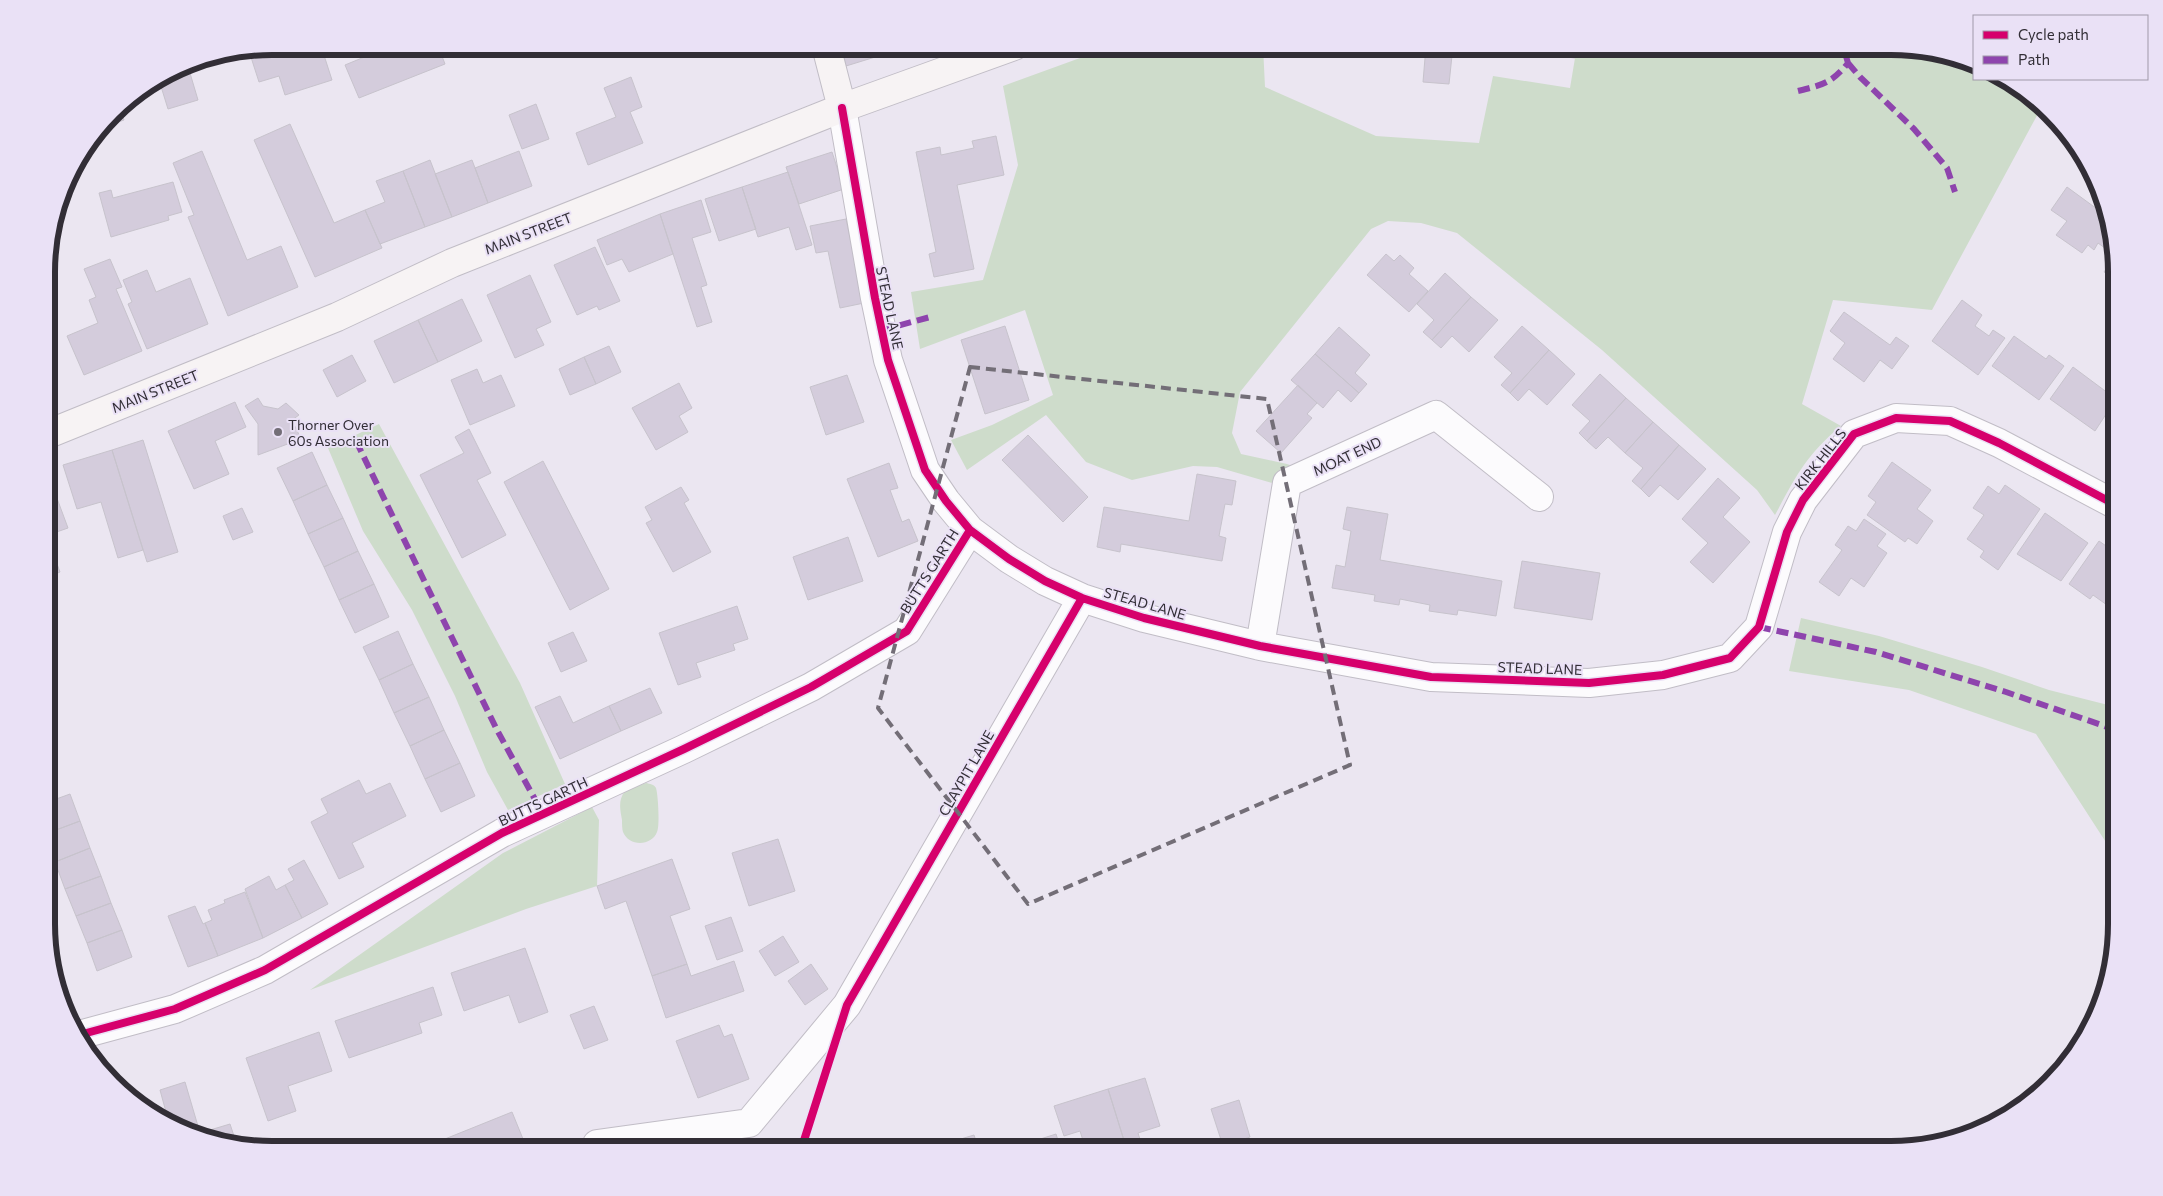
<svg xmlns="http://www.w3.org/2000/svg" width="2163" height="1196" viewBox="0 0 2163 1196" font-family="Commissioner,sans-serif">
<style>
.green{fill:#cedccb}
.building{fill:#d4ccdc;stroke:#c7c3cc}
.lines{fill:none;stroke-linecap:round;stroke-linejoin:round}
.street-casing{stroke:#c1bdc6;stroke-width:30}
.secondary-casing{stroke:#c1bdc6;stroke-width:30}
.street{stroke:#fcfbfd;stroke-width:28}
.secondary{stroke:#f7f3f4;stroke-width:28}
.quiet{stroke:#8e44ad;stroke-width:6;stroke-dasharray:12 6;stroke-linecap:butt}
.cycleway-casing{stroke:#eae1f6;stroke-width:11}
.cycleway{stroke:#d6006c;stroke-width:8}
.marked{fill:none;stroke:#736e77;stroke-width:4;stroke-dasharray:10 6;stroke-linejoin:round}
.poi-dot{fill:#736e77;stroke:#eae1f6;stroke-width:2}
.labels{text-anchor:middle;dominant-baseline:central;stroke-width:4;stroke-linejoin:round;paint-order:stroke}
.street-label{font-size:14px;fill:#322e36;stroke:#eae1f6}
.poi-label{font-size:14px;fill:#322e36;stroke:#eae1f6;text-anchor:start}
.rim{fill:none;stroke:#322e36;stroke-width:6}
</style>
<rect width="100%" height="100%" fill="#ebe6f1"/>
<path class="green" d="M 1089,46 L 1263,46 L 1265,87 L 1376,136 L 1479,143 L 1493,76 L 1570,88 L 1577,46 L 1891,46 L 1950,54 L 1974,64 L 1974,79 L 2006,79 L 2040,110 L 1932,310 L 1833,300 L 1802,404 L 1841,426 C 1806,455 1796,476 1775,515 L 1757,490 L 1602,350 L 1457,233 L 1421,223 L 1388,221 L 1371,229 L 1240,392 L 1232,433 L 1241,454 L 1287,464 L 1310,472 L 1286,487 L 1217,467 L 1193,466 L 1132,480 L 1086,462 L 1046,415 L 967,470 L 951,440 L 992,425 L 1053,395 L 1025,310 L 920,349 L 911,292 L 983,280 L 1018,165 L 1003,86 L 1091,54 Z
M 379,424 L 520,683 L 565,784 L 508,810 L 487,772 L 455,696 L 412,610 L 363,531 L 328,448 Z
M 1801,618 L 1879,636 L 1982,667 L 2049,690 L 2116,707 L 2116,851 L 2109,847 L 2036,734 L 1909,690 L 1789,671 Z
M 646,783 C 650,784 654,784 656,788 C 658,794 660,826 657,832 C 652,846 629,847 623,832 C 622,829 622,824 622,820 C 620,809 618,800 625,791 Z
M 592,807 L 599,820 L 597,886 L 526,909 L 310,990 L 503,853 Z"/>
<path class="building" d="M 272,46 L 321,46 L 332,80 L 285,95 L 279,76 L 259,82 L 249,51 Z
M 391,46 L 438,46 L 445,64 L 359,98 L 345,65 Z
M 701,46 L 727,46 L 705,55 Z
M 841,46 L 911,46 L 846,66 Z
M 1426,46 L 1453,46 L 1449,84 L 1423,82 Z
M 1543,46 L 1577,46 L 1575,58 L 1542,54 Z
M 187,63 L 198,100 L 168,109 L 159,80 Z
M 631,77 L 642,107 L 630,112 L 643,143 L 588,165 L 576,133 L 616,117 L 604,88 Z
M 536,104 L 549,139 L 522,149 L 509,115 Z
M 119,107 L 124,120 L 104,127 Z
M 290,124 L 334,223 L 365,210 L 382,248 L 315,277 L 254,140 Z
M 996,136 L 1004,175 L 957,185 L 974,269 L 934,277 L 929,254 L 936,252 L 916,152 L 940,147 L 941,155 L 974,148 L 972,141 Z
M 202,151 L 247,260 L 281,246 L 298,287 L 228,316 L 188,217 L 194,215 L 173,163 Z
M 519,151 L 532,186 L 488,203 L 475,168 Z
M 832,152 L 844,189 L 799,204 L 786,167 Z
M 430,160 L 452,217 L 425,227 L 403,171 Z
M 472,160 L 488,203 L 452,217 L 435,174 Z
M 403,171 L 425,227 L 380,244 L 365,210 L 385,202 L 376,181 Z
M 788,172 L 812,245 L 796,250 L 789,227 L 758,237 L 742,187 Z
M 173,182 L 182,212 L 168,216 L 169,220 L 111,237 L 99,193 L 111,190 L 113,198 Z
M 742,187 L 756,229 L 719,241 L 705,199 Z
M 2067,187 L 2108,217 L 2114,245 L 2109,251 L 2098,243 L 2094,250 L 2088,245 L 2082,253 L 2056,235 L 2067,221 L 2051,210 Z
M 701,200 L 711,232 L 692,238 L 707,285 L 701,287 L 712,322 L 697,327 L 660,214 Z
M 660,214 L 673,254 L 629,272 L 622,259 L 607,265 L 597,240 Z
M 846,219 L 864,303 L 840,308 L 828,251 L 816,253 L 810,226 Z
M 595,247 L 620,301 L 599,310 L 597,306 L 577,315 L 554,265 Z
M 1386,254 L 1394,261 L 1400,255 L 1414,268 L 1409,274 L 1428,291 L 1409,312 L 1367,275 Z
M 2116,255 L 2116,280 L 2104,272 Z
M 110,259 L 122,287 L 116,289 L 142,351 L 84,375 L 67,336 L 98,323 L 89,300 L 96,297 L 84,269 Z
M 147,270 L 156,292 L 190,278 L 208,324 L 147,349 L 128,304 L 132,302 L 123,280 Z
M 1445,273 L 1471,297 L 1432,340 L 1423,332 L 1434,320 L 1417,304 Z
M 530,275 L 551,322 L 536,329 L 544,345 L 515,358 L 487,295 Z
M 1471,297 L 1498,320 L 1469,352 L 1452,336 L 1441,348 L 1432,340 Z
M 462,299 L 482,341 L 438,362 L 418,320 Z
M 1962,300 L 1982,315 L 1975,326 L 1989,336 L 1993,330 L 2005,338 L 1978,375 L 1932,341 Z
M 1844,312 L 1890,345 L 1896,337 L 1909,346 L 1892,369 L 1880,360 L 1864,382 L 1833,359 L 1845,343 L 1830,331 Z
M 418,320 L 438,362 L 394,383 L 374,341 Z
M 1005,326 L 1029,400 L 985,414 L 961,340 Z
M 1522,326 L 1549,350 L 1510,393 L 1501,385 L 1512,373 L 1494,357 Z
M 1339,327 L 1370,355 L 1355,373 L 1367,384 L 1359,393 L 1315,354 Z
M 2014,336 L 2046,359 L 2049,355 L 2064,366 L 2039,400 L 1992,366 Z
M 609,346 L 621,372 L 596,384 L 584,357 Z
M 1549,350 L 1575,374 L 1547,405 L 1529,389 L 1518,401 L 1510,393 Z
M 1315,354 L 1359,393 L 1351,402 L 1338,390 L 1323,408 L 1291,380 Z
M 352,355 L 366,381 L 337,397 L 323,370 Z
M 584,357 L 596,384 L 570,395 L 559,369 Z
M 2073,367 L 2116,399 L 2095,431 L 2050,399 Z
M 477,369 L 483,383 L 501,375 L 515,406 L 470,425 L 451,380 Z
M 1600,374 L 1626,398 L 1587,441 L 1579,433 L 1590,421 L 1572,405 Z
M 847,375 L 864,422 L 826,435 L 810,387 Z
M 679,383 L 692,408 L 679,416 L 688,432 L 656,450 L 632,408 Z
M 1298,385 L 1317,403 L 1307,414 L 1312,418 L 1281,453 L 1256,431 Z
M 258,398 L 263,406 L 278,409 L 286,403 L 299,415 L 292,420 L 301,439 L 258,455 L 258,424 L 245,406 Z
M 1626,398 L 1653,422 L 1625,453 L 1608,437 L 1596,449 L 1587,441 Z
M 235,402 L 246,427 L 215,441 L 229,474 L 194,489 L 168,431 Z
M 2116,413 L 2116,435 L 2106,427 Z
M 1653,422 L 1679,445 L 1641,489 L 1632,481 L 1643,468 L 1625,453 Z
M 469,429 L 491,473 L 477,480 L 506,535 L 462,558 L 420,475 L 464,453 L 455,437 Z
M 1028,435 L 1088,497 L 1063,522 L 1002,460 Z
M 143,440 L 178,552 L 147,562 L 112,450 Z
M 1679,445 L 1706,469 L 1678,500 L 1660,485 L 1649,497 L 1641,489 Z
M 112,450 L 143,550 L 118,558 L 101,502 L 77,509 L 63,465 Z
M 312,452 L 327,485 L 293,501 L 277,468 Z
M 543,461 L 609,589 L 570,610 L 504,482 Z
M 1892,462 L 1931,490 L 1917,509 L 1933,521 L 1917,544 L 1908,538 L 1905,542 L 1867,515 L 1876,502 L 1868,496 Z
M 889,463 L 898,488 L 890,490 L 902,522 L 909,519 L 918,541 L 878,557 L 847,479 Z
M 48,474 L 68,528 L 48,535 Z
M 1197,474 L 1236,481 L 1232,505 L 1225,504 L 1219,536 L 1226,538 L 1222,561 L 1121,544 L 1120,552 L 1097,547 L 1104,507 L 1189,521 Z
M 1718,478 L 1740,498 L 1723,517 L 1750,542 L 1713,583 L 1690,562 L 1708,543 L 1682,519 Z
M 327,485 L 343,518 L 308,534 L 293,501 Z
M 2005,485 L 2040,509 L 1998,570 L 1980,557 L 1984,551 L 1967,539 L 1984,515 L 1973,508 L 1988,486 L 1999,494 Z
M 681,487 L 689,500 L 684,503 L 711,552 L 673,572 L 646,523 L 652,520 L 645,507 Z
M 1347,507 L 1388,514 L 1380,560 L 1502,581 L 1496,616 L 1458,610 L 1457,615 L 1429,611 L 1430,605 L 1400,599 L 1399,605 L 1374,601 L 1375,595 L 1332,588 L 1336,565 L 1345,567 L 1351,531 L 1343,529 Z
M 242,508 L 253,532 L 233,540 L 223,516 Z
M 2045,513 L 2088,543 L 2061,581 L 2017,554 Z
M 343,518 L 358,551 L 324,567 L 308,534 Z
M 1864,519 L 1886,534 L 1877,546 L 1887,553 L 1864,587 L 1851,578 L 1839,596 L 1819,582 L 1842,550 L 1835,545 L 1848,526 L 1856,531 Z
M 848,537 L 863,581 L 808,600 L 793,557 Z
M 48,540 L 60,572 L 48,577 Z
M 2099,541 L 2116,553 L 2116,606 L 2114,610 L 2093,595 L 2090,599 L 2069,584 Z
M 358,551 L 374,584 L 339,600 L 324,567 Z
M 1522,561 L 1600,573 L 1592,620 L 1514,608 Z
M 374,584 L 389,617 L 355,633 L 339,600 Z
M 737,606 L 748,639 L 733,644 L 735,650 L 696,663 L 701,677 L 678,685 L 659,633 Z
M 398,631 L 413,664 L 379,680 L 363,647 Z
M 573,632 L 587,661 L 561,672 L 548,643 Z
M 413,664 L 429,697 L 394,713 L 379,680 Z
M 650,688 L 662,713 L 621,731 L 609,706 Z
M 560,696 L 573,723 L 609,706 L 621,731 L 560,759 L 535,707 Z
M 429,697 L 444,730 L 410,746 L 394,713 Z
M 444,730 L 460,763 L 425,779 L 410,746 Z
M 460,763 L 475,796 L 441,812 L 425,779 Z
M 359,780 L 366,794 L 390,783 L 406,816 L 352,843 L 364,867 L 339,879 L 311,822 L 328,813 L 321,799 Z
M 70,794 L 80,821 L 48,833 L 48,802 Z
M 80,821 L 90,848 L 55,862 L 48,843 L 48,833 Z
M 778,839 L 795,891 L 749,906 L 732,853 Z
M 90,848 L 101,876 L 65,889 L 55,862 Z
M 672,859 L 690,909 L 670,916 L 687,964 L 652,976 L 626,901 L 605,909 L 597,886 Z
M 304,860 L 328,904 L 302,918 L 285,885 L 294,880 L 288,869 Z
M 101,876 L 111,903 L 76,916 L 65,889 Z
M 269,876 L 276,890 L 285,885 L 302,918 L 263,938 L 245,889 Z
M 245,892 L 263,938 L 218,956 L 205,923 L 212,920 L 208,910 L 225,903 L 224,900 Z
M 111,903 L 122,930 L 87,943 L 76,916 Z
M 195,906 L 203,924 L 205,923 L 218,956 L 188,967 L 168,916 Z
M 731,917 L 743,951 L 717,960 L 705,926 Z
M 122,930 L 132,957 L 97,971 L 87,943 Z
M 783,936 L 799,962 L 775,976 L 759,951 Z
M 525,948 L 548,1012 L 519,1023 L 509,995 L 464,1011 L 451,973 Z
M 734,961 L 744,991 L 666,1018 L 652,976 L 687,964 L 691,976 Z
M 811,964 L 828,989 L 805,1005 L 788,981 Z
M 433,987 L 442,1015 L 419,1023 L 422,1033 L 349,1058 L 335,1021 Z
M 594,1006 L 608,1040 L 584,1049 L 570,1015 Z
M 719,1025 L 724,1037 L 732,1034 L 749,1079 L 698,1098 L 676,1041 Z
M 319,1032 L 332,1071 L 288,1086 L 296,1111 L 268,1121 L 246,1058 Z
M 1145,1078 L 1160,1126 L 1138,1133 L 1143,1149 L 1127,1150 L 1108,1089 Z
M 185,1082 L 200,1133 L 230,1124 L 237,1145 L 214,1142 L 159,1120 L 155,1115 L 166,1112 L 160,1090 Z
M 1108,1089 L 1127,1150 L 1105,1150 L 1104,1145 L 1086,1150 L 1080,1131 L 1064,1136 L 1054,1106 Z
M 1239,1100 L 1250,1137 L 1223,1146 L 1211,1109 Z
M 512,1112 L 523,1139 L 498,1150 L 432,1150 L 430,1145 Z
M 1056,1134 L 1061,1150 L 1030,1150 L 1028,1143 Z
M 974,1135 L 979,1150 L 939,1150 L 938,1146 Z
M 1028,1143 L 1030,1150 L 1006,1150 Z"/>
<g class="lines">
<g class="street-casing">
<path id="street" d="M 842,108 L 875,298 L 888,360 L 925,470 L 946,501 L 970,530 L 1009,559 L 1045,581 L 1082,598 L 1144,618 L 1260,646 L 1431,677 L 1589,683 L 1663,675 L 1730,658 L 1759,627 L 1787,532 L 1803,500 L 1854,434 L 1896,418 L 1950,421 L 1999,443 L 2116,505
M 1260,646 L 1287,483 L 1436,415 L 1539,497
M 79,1035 L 175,1009 L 265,970 L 502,833 L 684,749 L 811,687 L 907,631 L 970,530
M 597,1150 L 597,1144 L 749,1123 L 847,1005 L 1082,598"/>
</g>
<g class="secondary-casing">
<path id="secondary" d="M 826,46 L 842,108
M 48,434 L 337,317 L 452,263 L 842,108 L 1014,46"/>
</g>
<use href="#street" class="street"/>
<use href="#secondary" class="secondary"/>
<path class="quiet" d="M 1848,63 L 1860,77 L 1914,129 L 1947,168 L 1955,192
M 1798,91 C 1822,85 1832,83 1848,63 L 1843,46
M 882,330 L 934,316
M 356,441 L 497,730 L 543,814
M 1759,627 L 1876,652 L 2006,692 L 2116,730"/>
<g class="cycleway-casing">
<path id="cycleway" d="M 842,108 L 875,298 L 888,360 L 925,470 L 946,501 L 970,530 L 1009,559 L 1045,581 L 1082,598 L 1144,618 L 1260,646 L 1431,677 L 1589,683 L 1663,675 L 1730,658 L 1759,627 L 1787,532 L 1803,500 L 1854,434 L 1896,418 L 1950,421 L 1999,443 L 2116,505
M 79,1035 L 175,1009 L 265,970 L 502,833 L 684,749 L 811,687 L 907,631 L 970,530
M 801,1150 L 847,1005 L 1082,598"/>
</g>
<use href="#cycleway" class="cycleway"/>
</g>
<path class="marked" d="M 970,367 L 1267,399 L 1350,765 L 1028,904 L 878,708 Z"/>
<circle class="poi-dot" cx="278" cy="432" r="5"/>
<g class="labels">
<g class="street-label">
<text transform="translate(528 233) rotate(-21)">MAIN STREET</text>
<text transform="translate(890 308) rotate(78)">STEAD LANE</text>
<text transform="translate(155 391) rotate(-22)">MAIN STREET</text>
<text transform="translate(1347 456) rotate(-25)">MOAT END</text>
<text transform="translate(1820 459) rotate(-52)">KIRK HILLS</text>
<text transform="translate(929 571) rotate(-58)">BUTTS GARTH</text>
<text transform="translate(1145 603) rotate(16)">STEAD LANE</text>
<text transform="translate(1540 668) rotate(2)">STEAD LANE</text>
<text transform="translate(966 773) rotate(-60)">CLAYPIT LANE</text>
<text transform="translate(543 801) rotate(-25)">BUTTS GARTH</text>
</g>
<g class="poi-label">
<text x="288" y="424">Thorner Over<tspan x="288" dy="16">60s Association</tspan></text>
</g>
</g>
<path d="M0 0H2163V1196H0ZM272 55H1891A217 217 0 0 1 2108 272V924A217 217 0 0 1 1891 1141H272A217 217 0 0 1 55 924V272A217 217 0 0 1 272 55Z" fill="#eae1f6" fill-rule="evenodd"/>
<path class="rim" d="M272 55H1891A217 217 0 0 1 2108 272V924A217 217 0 0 1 1891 1141H272A217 217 0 0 1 55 924V272A217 217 0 0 1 272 55Z"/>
<rect x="1973" y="15" width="175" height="65" fill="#eae1f6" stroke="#a099a9"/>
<rect x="1983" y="31" width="25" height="8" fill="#d6006c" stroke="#a099a9"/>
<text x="2018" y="40" font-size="15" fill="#322e36">Cycle path</text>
<rect x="1983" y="56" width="25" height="8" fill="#8e44ad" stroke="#a099a9"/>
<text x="2018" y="65" font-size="15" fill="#322e36">Path</text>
</svg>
